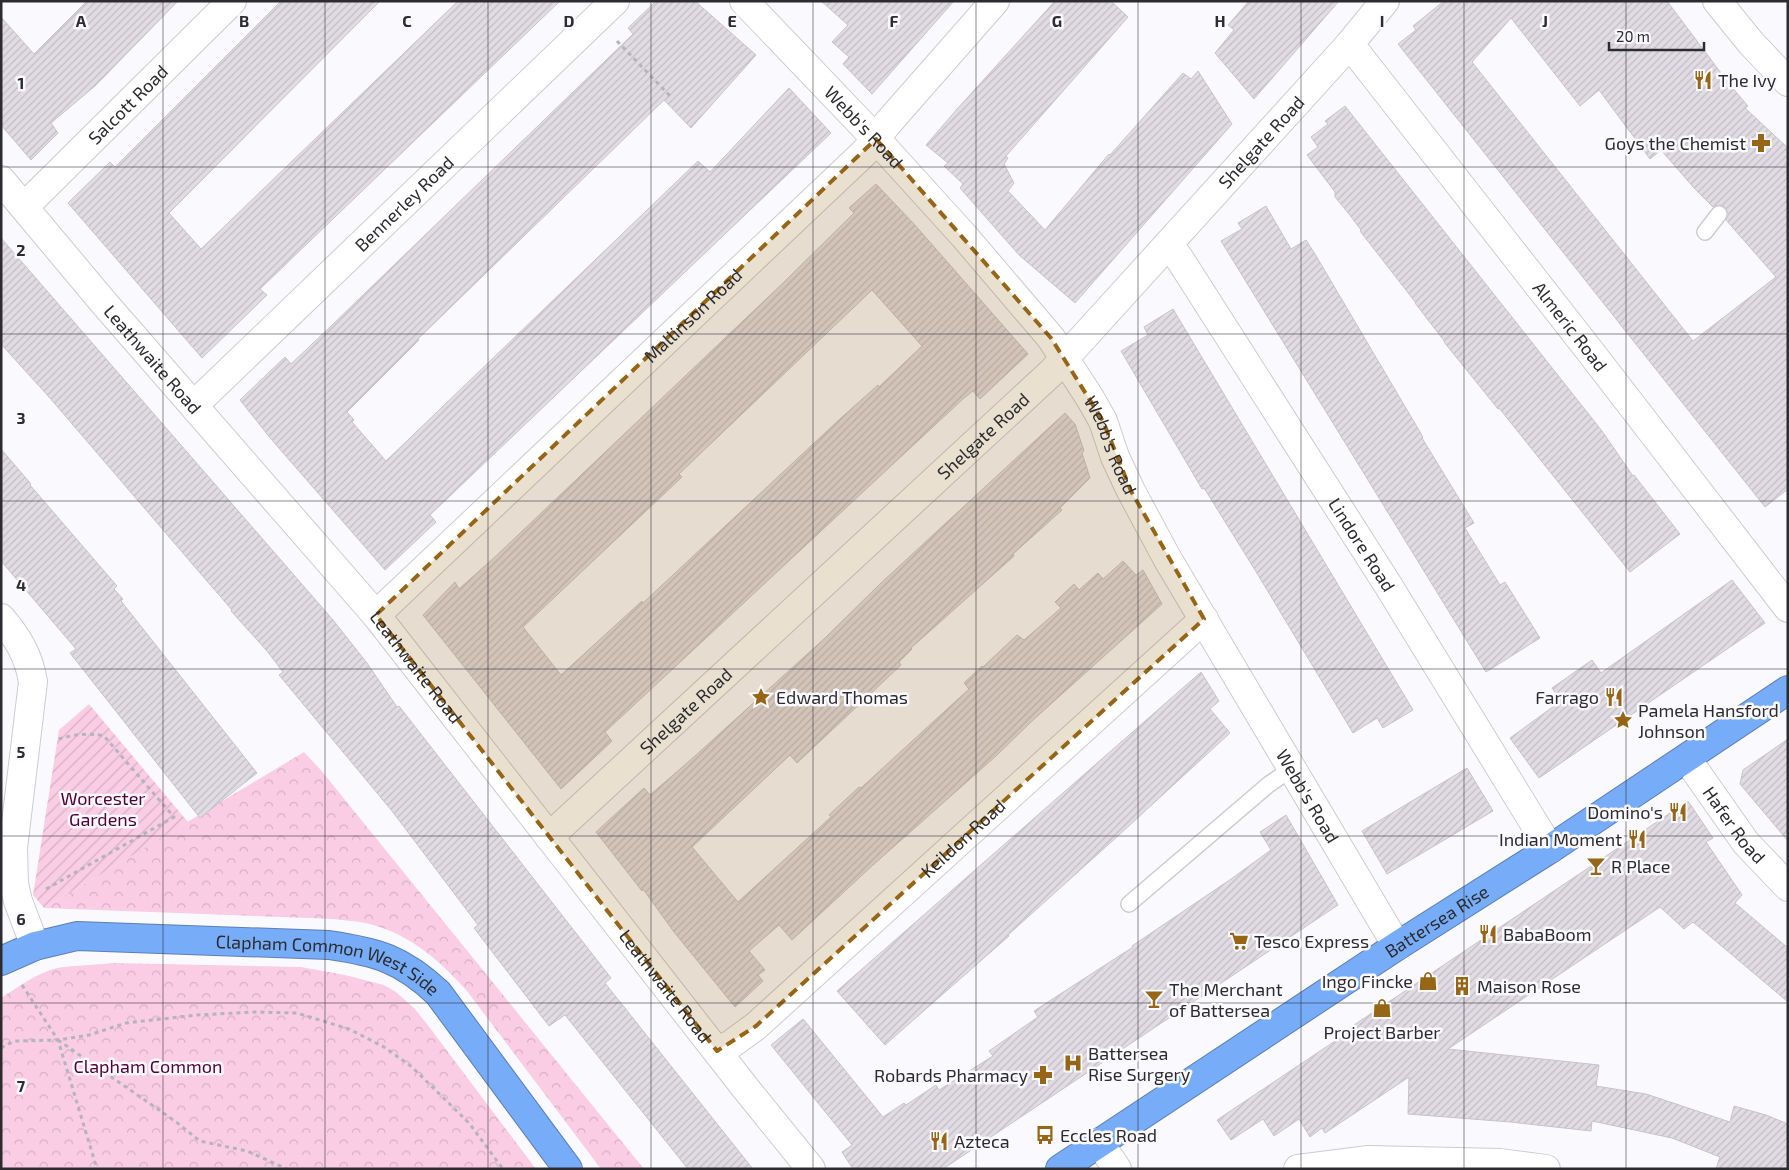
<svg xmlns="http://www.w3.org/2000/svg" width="1789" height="1170" viewBox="0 0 1789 1170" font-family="'Exo 2',sans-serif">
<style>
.park{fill:url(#park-crowns)}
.garden{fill:url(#garden-furrows)}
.building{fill:url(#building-hatch);stroke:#c8c3ca;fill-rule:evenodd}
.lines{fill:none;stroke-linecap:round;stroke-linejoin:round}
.lane-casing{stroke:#cbcbd3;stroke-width:18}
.street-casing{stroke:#cbcbd3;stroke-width:30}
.secondary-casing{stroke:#cbcbd3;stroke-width:30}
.highway-casing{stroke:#5d7fb2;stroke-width:30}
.path{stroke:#b5b5b9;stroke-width:3;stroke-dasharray:4 4;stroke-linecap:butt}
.lane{stroke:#fff;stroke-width:15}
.street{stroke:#fff;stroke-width:28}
.secondary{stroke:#fff;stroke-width:28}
.highway{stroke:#77acf8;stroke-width:28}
.marked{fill:#966616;fill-opacity:0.2;stroke:#966616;stroke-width:4;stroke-dasharray:10 6;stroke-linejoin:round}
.grid{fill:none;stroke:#2c2c30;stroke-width:1;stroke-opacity:0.55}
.labels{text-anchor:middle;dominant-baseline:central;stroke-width:5;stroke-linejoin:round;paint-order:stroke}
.poi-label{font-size:18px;fill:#2c2c30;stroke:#fafafe;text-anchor:start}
.street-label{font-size:18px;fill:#2c2c30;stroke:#fafafe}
.park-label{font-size:18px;fill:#500037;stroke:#fafafe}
.grid-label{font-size:16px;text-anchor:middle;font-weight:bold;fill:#2c2c30;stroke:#fafafe;stroke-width:5;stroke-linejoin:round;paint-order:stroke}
</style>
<defs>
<pattern id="park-crowns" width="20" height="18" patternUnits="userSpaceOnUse" patternTransform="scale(1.25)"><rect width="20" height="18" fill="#facde5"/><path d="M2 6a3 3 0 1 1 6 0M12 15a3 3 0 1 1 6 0" fill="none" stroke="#d6b0c5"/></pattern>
<pattern id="garden-furrows" width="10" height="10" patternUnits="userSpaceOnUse" patternTransform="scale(1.25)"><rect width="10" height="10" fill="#facde5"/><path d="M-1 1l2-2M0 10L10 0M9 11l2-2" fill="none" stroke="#d6b0c5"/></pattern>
<pattern id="building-hatch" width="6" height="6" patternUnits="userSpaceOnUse" patternTransform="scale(1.25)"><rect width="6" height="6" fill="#e1dce3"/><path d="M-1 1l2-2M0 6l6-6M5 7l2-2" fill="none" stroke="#c1bdc3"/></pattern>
</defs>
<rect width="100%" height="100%" fill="#fafafe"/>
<path class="park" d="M 304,752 L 320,769 L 644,1169 L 601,1169 L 467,991 C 440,961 412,936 373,925 C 361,921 347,921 334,919 L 44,908 Z
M 113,963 L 301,967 L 345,975 L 384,985 L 396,992 L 414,1008 L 427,1024 L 536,1169 L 1,1169 L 1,998 C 18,987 37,973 57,968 C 75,965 95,965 113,963 Z"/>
<path class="garden" d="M 89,704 L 188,822 L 44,908 L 33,895 L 59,730 Z"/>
<path class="building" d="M 87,1 L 178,1 L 95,86 L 51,123 L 58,133 L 31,160 L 1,125 L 1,17 L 34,54 Z
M 281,1 L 380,1 L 169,213 L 201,249 L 458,1 L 560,1 L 260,289 L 267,295 L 202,358 L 68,203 L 110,162 L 115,167 Z
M 656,1 L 695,1 L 756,55 L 691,128 L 664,100 L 418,339 L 419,340 L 347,412 L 354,420 L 352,422 L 386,461 L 698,161 L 710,172 L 789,88 L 831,133 L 430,515 L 436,522 L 385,570 L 271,439 L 240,400 L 285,357 L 291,364 L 331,326 L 633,34 L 628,28 Z
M 821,1 L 954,1 L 872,94 L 843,64 L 849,57 L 832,42 L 848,25 Z
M 1055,1 L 1111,1 L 1128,17 L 1006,156 L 1008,158 L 1004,164 L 1014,183 L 1008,191 L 1045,230 L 1109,154 L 1110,155 L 1183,73 L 1191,79 L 1198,71 L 1232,124 L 1075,303 L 1019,255 L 960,188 L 963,184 L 944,166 L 948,163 L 926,145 L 958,108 Z
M 1249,1 L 1339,1 L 1254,99 L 1215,53 L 1234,30 L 1228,25 Z
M 1444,1 L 1667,1 L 1730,85 L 1748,106 L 1745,108 L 1788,148 L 1788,489 L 1765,507 L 1398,44 L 1416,30 L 1413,26 ZM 1511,18 L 1580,106 L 1599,90 L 1650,159 L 1661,150 L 1694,188 L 1713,207 L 1720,205 L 1725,207 L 1728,215 L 1726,220 L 1776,277 L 1693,341 L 1472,62 Z
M 1345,106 L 1602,431 L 1633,476 L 1634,475 L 1680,534 L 1630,572 L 1499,408 L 1498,409 L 1444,342 L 1445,342 L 1415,303 L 1416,303 L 1360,231 L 1361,230 L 1349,214 L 1335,197 L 1335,192 L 1307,155 L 1318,147 L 1311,137 L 1328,124 L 1325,121 Z
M 876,184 L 914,224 L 1028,354 L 980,399 L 973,391 L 964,398 L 605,732 L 612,741 L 561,789 L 423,615 L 455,582 L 459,589 L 496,556 L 783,283 L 854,213 L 849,208 ZM 872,290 L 922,346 L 879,387 L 878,385 L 841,418 L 766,488 L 643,603 L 642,601 L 561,675 L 523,627 L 682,477 L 679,474 Z
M 1266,206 L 1291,249 L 1306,240 L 1315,254 L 1423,437 L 1422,438 L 1474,523 L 1465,528 L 1500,585 L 1505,582 L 1540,638 L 1486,672 L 1221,241 L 1242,229 L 1238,223 Z
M 1,238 L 333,620 L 367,663 L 397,707 L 399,706 L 611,978 L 605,983 L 753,1169 L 688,1169 L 565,1015 L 549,1026 L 474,928 L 478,925 L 392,811 L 279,675 L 283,672 L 267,651 L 231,611 L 232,610 L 200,573 L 49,397 L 1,344 Z
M 1173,309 L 1413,710 L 1383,728 L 1377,718 L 1353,733 L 1255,570 L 1204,488 L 1202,489 L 1121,351 L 1148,335 L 1144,327 Z
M 1065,413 L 1075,424 L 1084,451 L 1082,453 L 1090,478 L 1060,508 L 1062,510 L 1013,554 L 1014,556 L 911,648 L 912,649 L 899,662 L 901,665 L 797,763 L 790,755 L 692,847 L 738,902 L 831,817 L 829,815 L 859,787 L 861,788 L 969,689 L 964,683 L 982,666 L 983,667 L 1017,635 L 1024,640 L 1061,608 L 1055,602 L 1074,584 L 1079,590 L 1098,573 L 1103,579 L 1123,561 L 1136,575 L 1143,570 L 1162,604 L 1032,721 L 996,756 L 873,865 L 792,940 L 779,925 L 749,951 L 765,970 L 758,975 L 763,981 L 735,1007 L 674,932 L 643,889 L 642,891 L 596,832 L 644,788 L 650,795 L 695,756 L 825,638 L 881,583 Z
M 1,449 L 31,484 L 30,485 L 117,586 L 114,589 L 123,599 L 121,601 L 257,773 L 200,818 L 70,653 L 76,649 L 1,561 Z
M 1732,580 L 1765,623 L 1539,778 L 1510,738 L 1561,701 L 1552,688 L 1592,660 L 1601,673 Z
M 1201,672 L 1219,701 L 1210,709 L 1230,733 L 1119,835 L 1008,935 L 1009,936 L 885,1045 L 837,991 Z
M 1788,739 L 1788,841 L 1740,784 L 1743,770 Z
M 1467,768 L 1493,811 L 1387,874 L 1362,831 Z
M 1688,801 L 1713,838 L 1706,842 L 1742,895 L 1735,903 L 1788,948 L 1788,1002 L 1693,922 L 1684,929 L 1660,907 L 1448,1049 L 1599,1065 L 1596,1086 L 1646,1094 L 1730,1122 L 1734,1106 L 1766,1115 L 1788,1124 L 1788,1169 L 1716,1169 L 1720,1157 L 1672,1138 L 1592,1121 L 1591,1131 L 1510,1122 L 1408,1114 L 1409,1077 L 1325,1133 L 1322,1128 L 1310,1137 L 1299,1119 L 1274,1136 L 1263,1119 L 1231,1140 L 1217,1120 L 1353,1029 L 1351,1027 L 1405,991 Z
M 1286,815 L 1338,905 L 943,1169 L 853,1169 L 842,1152 L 852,1145 L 771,1045 L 803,1019 L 804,1020 L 883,1117 L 904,1103 L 906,1105 L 936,1085 L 939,1090 L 993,1056 L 989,1051 L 1038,1017 L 1034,1011 L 1133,947 L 1132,946 L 1231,879 L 1271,850 L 1260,832 Z"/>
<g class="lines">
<g class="lane-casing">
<path id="lane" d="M 1705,232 L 1719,214
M 1129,904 L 1268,785 L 1291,769"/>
</g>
<g class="street-casing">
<g id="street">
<path id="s1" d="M 744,1 L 876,139 L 964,236 L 1051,338 L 1090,398 L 1103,421 L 1115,457 L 1131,491 L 1167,558 L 1397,946"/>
<path id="s2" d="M 1349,45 L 1359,56 L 1589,350 L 1788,608"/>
<path id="s3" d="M 1,180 L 104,303 L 376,615 L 747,1090 L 811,1169"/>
<path id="s4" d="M 24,207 L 232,1"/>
<path id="s5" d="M 1168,244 L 1179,258 L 1388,585 L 1550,849"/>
<path id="s6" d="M 194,405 L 615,1"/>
<path id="s7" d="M 376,615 L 865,152 L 887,124 L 995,1"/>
<path d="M 1,618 C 18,638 29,656 33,682 L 13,848 L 14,884 L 18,901 L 35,946"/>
<path id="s8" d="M 1687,759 L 1746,843 L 1788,887"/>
<path id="s9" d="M 549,837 L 1052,372 L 1349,45 L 1385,1"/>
<path id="s10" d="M 717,1051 L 730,1045 L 756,1026 L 1204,619"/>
<path d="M 1099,1142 L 1117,1169"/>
<path d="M 1298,1169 L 1369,1160 L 1500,1163 L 1546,1169"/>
</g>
</g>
<g class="secondary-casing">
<path id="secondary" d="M 1717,1 L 1751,43 L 1788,82"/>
</g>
<g class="highway-casing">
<g id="highway">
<path id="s11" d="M 1,961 L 35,946 L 77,936 L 329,945 C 377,952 402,959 438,993 L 568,1169"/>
<path id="s12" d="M 1060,1169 L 1397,946 L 1550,849 L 1788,690"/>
</g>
</g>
<path class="path" d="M 617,41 L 672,98
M 46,889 L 174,817 L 104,736 C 87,732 72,735 55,740
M 22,985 L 58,1040 L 97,1169
M 58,1040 L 175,1121 L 200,1141 L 247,1151 L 287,1169
M 1,1048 L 14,1041 L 58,1040 L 89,1035 L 126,1023 L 197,1015 L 255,1012 L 297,1013 L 349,1029 L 384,1047 L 412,1067 L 469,1123 L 503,1169"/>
<use href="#lane" class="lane"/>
<use href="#street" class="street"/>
<use href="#secondary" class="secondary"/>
<use href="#highway" class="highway"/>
</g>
<path class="marked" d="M 876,139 L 1051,338 L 1103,421 L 1131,491 L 1204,619 L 756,1026 L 717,1051 L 376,615 Z"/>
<path class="grid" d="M 163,1 L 163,1169M 325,1 L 325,1169M 488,1 L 488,1169M 651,1 L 651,1169M 813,1 L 813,1169M 976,1 L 976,1169M 1138,1 L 1138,1169M 1301,1 L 1301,1169M 1464,1 L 1464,1169M 1626,1 L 1626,1169M 1,167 L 1788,167M 1,334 L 1788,334M 1,501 L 1788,501M 1,669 L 1788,669M 1,836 L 1788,836M 1,1003 L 1788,1003"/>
<defs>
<g id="restaurant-bare" transform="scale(1.5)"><path d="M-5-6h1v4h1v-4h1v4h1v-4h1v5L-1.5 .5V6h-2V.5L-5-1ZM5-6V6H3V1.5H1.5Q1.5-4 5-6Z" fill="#966616" stroke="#fafafe" stroke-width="2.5" paint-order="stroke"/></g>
<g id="pharmacy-bare" transform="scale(1.5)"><path d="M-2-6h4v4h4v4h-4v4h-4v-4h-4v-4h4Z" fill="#966616" stroke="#fafafe" stroke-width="2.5" paint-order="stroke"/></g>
<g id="sight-bare" transform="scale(1.5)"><path d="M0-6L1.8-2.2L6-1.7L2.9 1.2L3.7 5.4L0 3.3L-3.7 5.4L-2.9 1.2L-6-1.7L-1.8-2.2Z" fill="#966616" stroke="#fafafe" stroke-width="2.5" paint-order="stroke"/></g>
<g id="bar-bare" transform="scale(1.5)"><path d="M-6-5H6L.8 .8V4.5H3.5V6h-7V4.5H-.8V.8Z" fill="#966616" stroke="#fafafe" stroke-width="2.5" paint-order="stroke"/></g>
<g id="supermarket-bare" transform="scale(1.5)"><path d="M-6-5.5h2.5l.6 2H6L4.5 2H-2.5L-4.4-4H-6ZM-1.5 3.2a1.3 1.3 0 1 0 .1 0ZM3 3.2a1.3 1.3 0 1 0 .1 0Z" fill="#966616" stroke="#fafafe" stroke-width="2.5" paint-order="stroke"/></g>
<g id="shop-bare" transform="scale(1.5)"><path d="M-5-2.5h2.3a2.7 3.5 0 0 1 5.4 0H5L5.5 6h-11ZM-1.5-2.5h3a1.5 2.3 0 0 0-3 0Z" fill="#966616" stroke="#fafafe" stroke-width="2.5" paint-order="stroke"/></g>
<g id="building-bare" transform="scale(1.5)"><path d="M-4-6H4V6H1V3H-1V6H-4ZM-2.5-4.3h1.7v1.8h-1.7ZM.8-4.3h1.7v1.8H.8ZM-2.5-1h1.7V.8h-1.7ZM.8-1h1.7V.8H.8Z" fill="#966616" stroke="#fafafe" stroke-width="2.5" paint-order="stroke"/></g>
<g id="hospital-bare" transform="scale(1.5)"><path d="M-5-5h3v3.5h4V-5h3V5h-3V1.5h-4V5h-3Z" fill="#966616" stroke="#fafafe" stroke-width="2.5" paint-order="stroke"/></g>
<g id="bus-bare" transform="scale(1.5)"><path d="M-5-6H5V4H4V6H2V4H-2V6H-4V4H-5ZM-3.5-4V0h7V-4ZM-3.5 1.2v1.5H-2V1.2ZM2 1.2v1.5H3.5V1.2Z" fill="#966616" stroke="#fafafe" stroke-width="2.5" paint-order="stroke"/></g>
</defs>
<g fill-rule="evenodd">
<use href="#restaurant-bare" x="1703" y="80"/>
<use href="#pharmacy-bare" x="1761" y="143"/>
<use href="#sight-bare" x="761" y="697"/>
<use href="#restaurant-bare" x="1614" y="697"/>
<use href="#sight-bare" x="1623" y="720"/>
<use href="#restaurant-bare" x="1678" y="812"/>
<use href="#restaurant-bare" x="1637" y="839"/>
<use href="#bar-bare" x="1596" y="866"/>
<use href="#restaurant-bare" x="1488" y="934"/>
<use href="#supermarket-bare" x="1239" y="941"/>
<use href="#shop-bare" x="1428" y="981"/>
<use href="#building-bare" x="1462" y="986"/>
<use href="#bar-bare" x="1154" y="999"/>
<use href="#shop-bare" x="1382" y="1008"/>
<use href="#hospital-bare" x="1073" y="1063"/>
<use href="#pharmacy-bare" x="1043" y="1075"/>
<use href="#bus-bare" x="1045" y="1135"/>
<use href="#restaurant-bare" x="939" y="1141"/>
</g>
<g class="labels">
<g class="poi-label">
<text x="1718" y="80">The Ivy</text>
<text x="1746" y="143" text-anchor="end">Goys the Chemist</text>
<text x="776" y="697">Edward Thomas</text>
<text x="1599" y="697" text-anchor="end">Farrago</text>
<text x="1638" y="710">Pamela Hansford<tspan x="1638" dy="21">Johnson</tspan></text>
<text x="1663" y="812" text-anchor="end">Domino's</text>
<text x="1622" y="839" text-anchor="end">Indian Moment</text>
<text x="1611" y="866">R Place</text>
<text x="1503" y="934">BabaBoom</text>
<text x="1254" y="941">Tesco Express</text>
<text x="1413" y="981" text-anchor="end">Ingo Fincke</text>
<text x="1477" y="986">Maison Rose</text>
<text x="1169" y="989">The Merchant<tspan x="1169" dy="21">of Battersea</tspan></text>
<text x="1382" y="1032" text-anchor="middle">Project Barber</text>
<text x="1088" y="1053">Battersea<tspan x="1088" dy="21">Rise Surgery</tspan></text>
<text x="1028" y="1075" text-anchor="end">Robards Pharmacy</text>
<text x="1060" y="1135">Eccles Road</text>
<text x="954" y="1141">Azteca</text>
</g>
<g class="street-label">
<text stroke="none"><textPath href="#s4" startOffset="146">Salcott Road</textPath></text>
<text stroke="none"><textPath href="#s1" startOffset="174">Webb's Road</textPath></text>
<text stroke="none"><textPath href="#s9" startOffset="996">Shelgate Road</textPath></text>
<text stroke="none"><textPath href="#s6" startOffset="291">Bennerley Road</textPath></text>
<text stroke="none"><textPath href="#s7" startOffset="436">Mallinson Road</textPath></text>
<text stroke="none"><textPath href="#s2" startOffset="358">Almeric Road</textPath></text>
<text stroke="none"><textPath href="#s3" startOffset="235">Leathwaite Road</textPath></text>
<text stroke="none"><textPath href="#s9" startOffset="591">Shelgate Road</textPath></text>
<text stroke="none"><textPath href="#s1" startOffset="579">Webb's Road</textPath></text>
<text stroke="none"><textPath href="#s5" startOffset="358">Lindore Road</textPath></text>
<text stroke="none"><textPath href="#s3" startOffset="640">Leathwaite Road</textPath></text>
<text stroke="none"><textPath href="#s9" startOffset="186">Shelgate Road</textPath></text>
<text stroke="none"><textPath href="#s1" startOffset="982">Webb's Road</textPath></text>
<text stroke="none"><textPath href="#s8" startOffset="81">Hafer Road</textPath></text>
<text stroke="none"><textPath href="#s10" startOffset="326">Keildon Road</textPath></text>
<text stroke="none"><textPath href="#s12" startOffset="451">Battersea Rise</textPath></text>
<text stroke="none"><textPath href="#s11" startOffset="336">Clapham Common West Side</textPath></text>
<text stroke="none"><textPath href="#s3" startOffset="1045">Leathwaite Road</textPath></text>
</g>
<g class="park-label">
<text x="103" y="798">Worcester<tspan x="103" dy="21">Gardens</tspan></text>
<text x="148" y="1066">Clapham Common</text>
</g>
</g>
<g class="grid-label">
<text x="81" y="27">A</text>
<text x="244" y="27">B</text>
<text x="407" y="27">C</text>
<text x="569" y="27">D</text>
<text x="732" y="27">E</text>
<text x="894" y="27">F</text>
<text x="1057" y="27">G</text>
<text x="1220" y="27">H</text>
<text x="1382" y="27">I</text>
<text x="1545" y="27">J</text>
<text x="21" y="89">1</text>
<text x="21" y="256">2</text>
<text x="21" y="424">3</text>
<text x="21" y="591">4</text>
<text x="21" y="758">5</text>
<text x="21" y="925">6</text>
<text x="21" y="1092">7</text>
</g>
<rect width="1789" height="1170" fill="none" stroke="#2c2c30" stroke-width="5"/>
<path d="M1609 42v8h95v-8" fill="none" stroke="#2c2c30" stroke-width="2.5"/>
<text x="1616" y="42" font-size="15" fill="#2c2c30" stroke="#fafafe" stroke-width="4" paint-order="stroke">20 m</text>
</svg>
